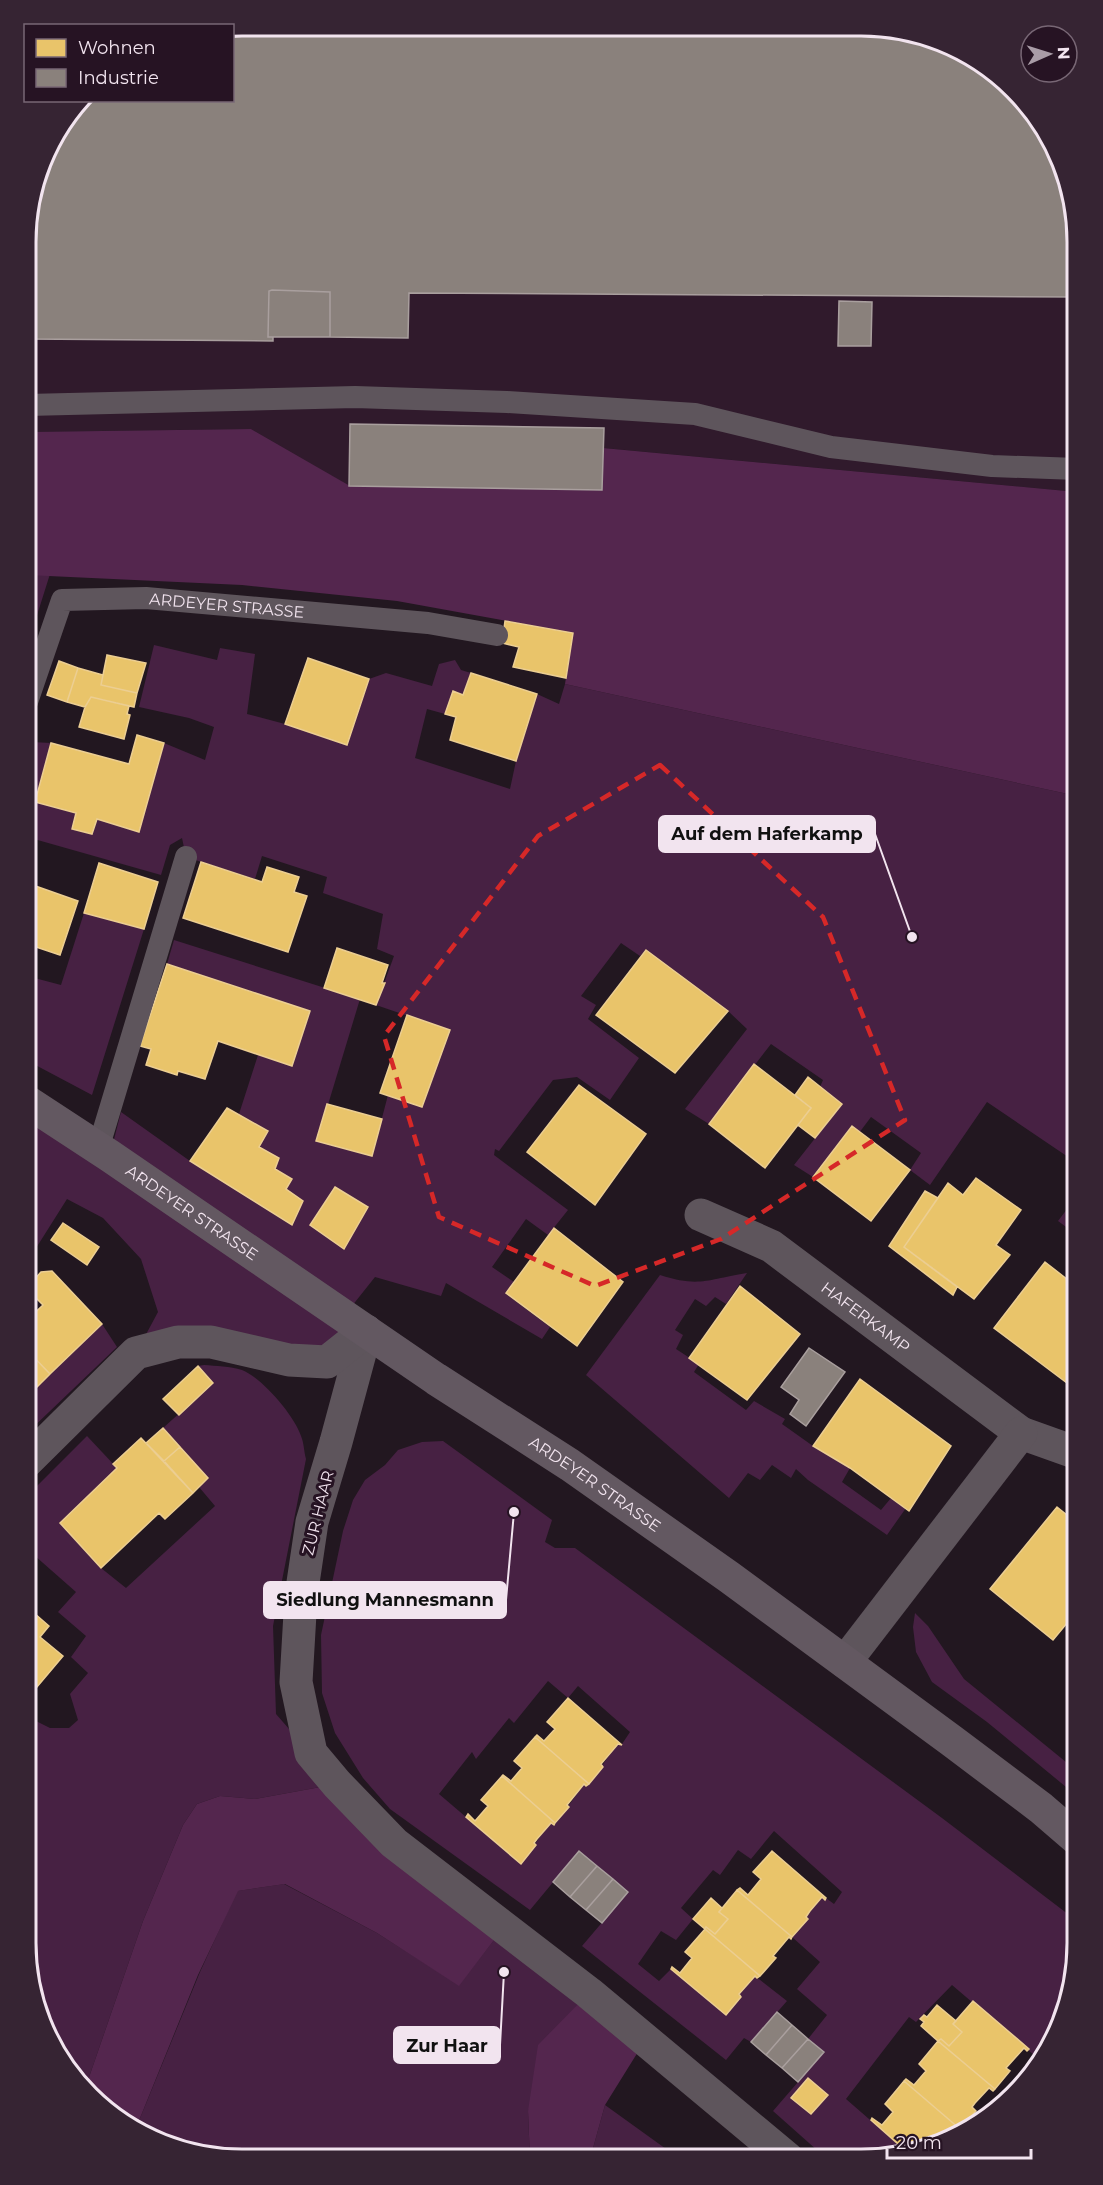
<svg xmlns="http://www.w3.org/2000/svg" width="1103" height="2185" viewBox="0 0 1103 2185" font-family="Montserrat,sans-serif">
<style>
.built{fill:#301a2c}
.green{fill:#472143;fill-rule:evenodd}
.forest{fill:#54264e}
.homes{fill:#e9c46a;stroke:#ecce92;stroke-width:1.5}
.industry{fill:#8a817c;stroke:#a99f9e;stroke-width:1.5}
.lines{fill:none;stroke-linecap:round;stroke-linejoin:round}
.lane{stroke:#5e555c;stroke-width:22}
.street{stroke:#5e555c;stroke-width:33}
.secondary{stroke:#635861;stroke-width:33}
.marked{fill:none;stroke:#d62828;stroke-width:4.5;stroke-dasharray:12 8;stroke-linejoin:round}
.labels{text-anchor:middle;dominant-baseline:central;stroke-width:6;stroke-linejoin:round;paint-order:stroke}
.street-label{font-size:16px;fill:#f2e4ef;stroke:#261323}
.rim{fill:none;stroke:#f2e4ef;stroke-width:3}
.leader{fill:none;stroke:#f2e4ef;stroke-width:2}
.callout-dot{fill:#f2e4ef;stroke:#261323;stroke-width:2}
.callout{fill:#f2e4ef;stroke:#f2e4ef;stroke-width:2}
.callout-label{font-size:18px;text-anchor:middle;font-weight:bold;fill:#111}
</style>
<rect width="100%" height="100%" fill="#221720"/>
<path class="built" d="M 242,26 L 903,30 L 1004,80 L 1066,173 L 1077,242 L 1077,492 L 604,448 L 602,490 L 349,486 L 251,429 L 27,432 L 27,214 L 232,100 L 233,27 Z"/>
<path class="green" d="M 50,574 L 27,647 L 27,575 Z
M 154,645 L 217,660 L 220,648 L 255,654 L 247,714 L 285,724 L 347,745 L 369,679 L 386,673 L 432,686 L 439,664 L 455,660 L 461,670 L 471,673 L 463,695 L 453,691 L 445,714 L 427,709 L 415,758 L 510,789 L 516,761 L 537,694 L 559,704 L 565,684 L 1077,796 L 1077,1163 L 987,1102 L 930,1185 L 910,1170 L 921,1153 L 871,1117 L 859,1133 L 851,1127 L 813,1177 L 794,1165 L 842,1104 L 820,1087 L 823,1080 L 771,1044 L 709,1124 L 685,1109 L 747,1029 L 728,1011 L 646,950 L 640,956 L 621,943 L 581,996 L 596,1005 L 588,1019 L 639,1058 L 610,1100 L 577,1077 L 553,1080 L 499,1151 L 495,1149 L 494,1155 L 568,1210 L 548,1235 L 526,1219 L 492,1267 L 514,1282 L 506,1294 L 550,1327 L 542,1339 L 446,1283 L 441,1296 L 375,1277 L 344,1316 L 327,1362 L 136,1353 L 158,1312 L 141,1259 L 103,1218 L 67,1199 L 26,1264 L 26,1099 L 110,1155 L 121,1112 L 190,1161 L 227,1108 L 239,1114 L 258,1055 L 292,1065 L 310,1011 L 167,964 L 174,940 L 360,999 L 317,1141 L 372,1156 L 388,1095 L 422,1107 L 449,1030 L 376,1005 L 394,956 L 377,949 L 383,914 L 323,893 L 327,877 L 262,856 L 255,879 L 186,857 L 182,838 L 170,845 L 161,875 L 27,837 L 27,748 L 32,742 L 51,743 L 35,802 L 76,813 L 72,829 L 92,834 L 97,819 L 139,831 L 164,743 L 205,760 L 214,727 L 189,718 L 139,707 Z
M 84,913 L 144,929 L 92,1095 L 26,1060 L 27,976 L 61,985 Z
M 1077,1196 L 1077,1235 L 1058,1221 Z
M 747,1273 L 726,1304 L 715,1297 L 706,1306 L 695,1299 L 675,1330 L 683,1335 L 676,1349 L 699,1364 L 694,1372 L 746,1410 L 754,1401 L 785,1419 L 782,1424 L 813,1446 L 850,1468 L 842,1482 L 881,1510 L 891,1498 L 906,1508 L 887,1535 L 808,1480 L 796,1469 L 791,1478 L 772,1465 L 760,1480 L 748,1473 L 729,1498 L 586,1375 L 660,1275 C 700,1288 708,1279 747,1273 Z
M 102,1324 L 117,1347 L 26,1434 L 26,1398 Z
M 204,1365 C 216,1366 230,1366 242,1370 C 262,1378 294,1415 301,1436 C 304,1443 304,1452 306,1459 L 273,1626 L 276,1714 L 337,1784 L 255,1799 L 220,1796 L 197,1804 L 183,1825 L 143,1921 L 86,2086 L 37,2012 L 26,1943 L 26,1716 L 50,1728 L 69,1728 L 78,1720 L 70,1694 L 88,1673 L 71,1657 L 86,1636 L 58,1612 L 76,1592 L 26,1548 L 26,1497 L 87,1436 L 117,1468 L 60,1523 L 101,1568 L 126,1588 L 215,1506 L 199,1487 L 180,1447 L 163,1428 L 213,1383 L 198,1366 Z
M 443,1441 L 552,1520 L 545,1542 L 555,1548 L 575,1548 L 942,1818 L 1077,1921 L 1077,1957 L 1061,2025 L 1041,2061 L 952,1985 L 916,2022 L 909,2017 L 846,2099 L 907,2152 L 861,2159 L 827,2159 L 773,2111 L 824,2052 L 808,2039 L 827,2015 L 797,1989 L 820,1962 L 792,1937 L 808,1919 L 806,1917 L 822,1897 L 826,1898 L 834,1904 L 842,1892 L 774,1831 L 751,1859 L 738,1850 L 720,1875 L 713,1870 L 681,1908 L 693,1919 L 676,1940 L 661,1931 L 638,1964 L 659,1981 L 671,1969 L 726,2015 L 741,1997 L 739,1994 L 755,1976 L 787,2001 L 751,2042 L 744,2038 L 726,2060 L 582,1946 L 628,1892 L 579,1851 L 530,1910 L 390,1809 L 363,1778 L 335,1733 L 322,1693 L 321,1635 L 343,1531 L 353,1500 L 365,1480 L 385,1465 L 398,1450 L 422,1442 ZM 548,1681 L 568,1698 L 578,1686 L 630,1732 L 622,1744 L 618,1744 C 606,1758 599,1772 587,1786 L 584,1784 L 556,1823 L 551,1823 C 539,1836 532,1850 521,1864 L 439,1794 L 472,1752 L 476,1759 L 509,1718 L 514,1723 Z
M 915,1613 L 928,1626 L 964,1679 L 1077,1771 L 1077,1796 L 987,1722 L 932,1682 L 916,1652 L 913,1627 Z
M 284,1884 L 377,1933 L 459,1985 L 504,1927 L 589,1993 L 528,2111 L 530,2159 L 214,2158 L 159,2143 L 136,2128 L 200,1972 L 237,1891 Z
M 605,2105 L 680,2159 L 590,2159 Z"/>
<path class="forest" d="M 251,429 L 350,486 L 602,490 L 603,448 L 1077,492 L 1077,796 L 565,684 L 573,633 L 397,601 L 242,585 L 27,575 L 27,432 Z
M 337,1784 L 504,1927 L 459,1986 L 377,1933 L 285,1884 L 238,1891 L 198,1975 L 136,2128 L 100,2106 L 86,2086 L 143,1921 L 183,1825 L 197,1804 L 220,1796 L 255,1799 Z
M 589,1993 L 646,2039 L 605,2105 L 590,2159 L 530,2159 L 528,2111 L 538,2045 Z"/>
<path class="homes" d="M 505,621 L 573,633 L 566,678 L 513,667 L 519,647 L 502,643 Z
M 107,655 L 146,663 L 137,693 L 101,685 Z
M 308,658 L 369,679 L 347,745 L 285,724 Z
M 59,661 L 78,668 L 67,702 L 47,695 Z
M 78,668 L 103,675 L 101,685 L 137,693 L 134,707 L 91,697 L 85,707 L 67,702 Z
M 471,673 L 537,694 L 516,761 L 450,740 L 456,717 L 445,714 L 453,691 L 463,695 Z
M 91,697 L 129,706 L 127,714 L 130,715 L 124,739 L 79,727 L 85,707 Z
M 137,735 L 164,743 L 139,832 L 97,819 L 92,834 L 72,829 L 76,813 L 35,802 L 51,743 L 129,764 Z
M 201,862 L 262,882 L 267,867 L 299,877 L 294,892 L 307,896 L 288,952 L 183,918 Z
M 99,863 L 158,882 L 144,929 L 84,913 Z
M 27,883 L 78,901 L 60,955 L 27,944 Z
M 337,948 L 388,965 L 382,983 L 385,983 L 376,1005 L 324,988 Z
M 646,950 L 728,1011 L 675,1073 L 596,1015 Z
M 167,964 L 310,1011 L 292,1066 L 218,1041 L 205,1079 L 178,1071 L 177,1075 L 146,1065 L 151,1049 L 140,1046 Z
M 407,1015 L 450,1030 L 422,1107 L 380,1093 Z
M 754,1064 L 811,1108 L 765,1168 L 709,1124 Z
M 808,1077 L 842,1104 L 815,1138 L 798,1125 L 811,1108 L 795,1095 Z
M 579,1085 L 646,1134 L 595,1205 L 527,1152 Z
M 327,1104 L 382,1119 L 372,1156 L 316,1141 Z
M 227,1108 L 268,1131 L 259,1147 L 279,1158 L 275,1169 L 292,1179 L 286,1189 L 303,1201 L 292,1225 L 190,1161 Z
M 852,1126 L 910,1170 L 871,1221 L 813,1177 Z
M 976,1178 L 1021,1210 L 996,1245 L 1010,1255 L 974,1299 L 904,1247 L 948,1183 L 963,1195 Z
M 335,1187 L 368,1207 L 344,1249 L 310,1225 Z
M 925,1191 L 938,1198 L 904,1247 L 957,1287 L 953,1295 L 889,1246 Z
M 63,1223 L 99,1247 L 87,1265 L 51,1240 Z
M 554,1228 L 623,1282 L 577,1346 L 506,1293 Z
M 1045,1262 L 1077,1287 L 1077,1370 L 1067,1383 L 994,1328 Z
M 52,1271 L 102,1324 L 50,1374 L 26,1349 L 26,1321 L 43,1305 L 30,1292 L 32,1282 L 41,1272 Z
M 740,1286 L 800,1334 L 747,1400 L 689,1358 Z
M 26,1349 L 50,1374 L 26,1398 Z
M 198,1366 L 213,1383 L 179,1415 L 163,1399 Z
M 860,1379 L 951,1446 L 909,1511 L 850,1468 L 813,1446 Z
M 163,1428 L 180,1447 L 164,1461 L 146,1443 Z
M 141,1438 L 193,1493 L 165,1519 L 159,1513 L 101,1568 L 60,1523 L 117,1468 L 113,1464 Z
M 180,1447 L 208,1478 L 193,1493 L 164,1461 Z
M 1057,1507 L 1077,1523 L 1077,1611 L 1053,1640 L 990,1589 Z
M 26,1606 L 49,1626 L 40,1637 L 63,1656 L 26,1700 Z
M 568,1698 L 622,1745 L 618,1744 L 601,1764 L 603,1767 L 589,1784 L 535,1737 L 537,1735 L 544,1741 L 555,1729 L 547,1722 Z
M 535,1737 L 589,1784 L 586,1786 L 584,1784 L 567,1805 L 569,1807 L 555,1823 L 502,1776 L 503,1775 L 511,1781 L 522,1768 L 514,1761 Z
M 502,1776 L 555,1823 L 554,1825 L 551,1823 L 537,1839 L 534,1843 L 536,1845 L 521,1864 L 466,1817 L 468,1814 L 475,1821 L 488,1806 L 481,1800 Z
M 772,1851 L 826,1898 L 825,1900 L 822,1897 L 810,1911 L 806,1917 L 808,1919 L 792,1937 L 737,1890 L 740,1888 L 748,1895 L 761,1879 L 753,1872 Z
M 737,1890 L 792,1937 L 791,1939 L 789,1937 L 773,1956 L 776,1958 L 760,1976 L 705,1929 L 706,1927 L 715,1934 L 728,1919 L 719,1912 Z
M 711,1898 L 722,1908 L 719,1912 L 728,1919 L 715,1934 L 706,1927 L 705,1929 L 693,1919 Z
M 705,1929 L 760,1976 L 757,1978 L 755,1976 L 739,1994 L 741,1997 L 726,2015 L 671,1969 L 672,1967 L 680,1973 L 692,1958 L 685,1952 Z
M 973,2001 L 1029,2049 L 1027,2051 L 1024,2048 L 1006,2068 L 1010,2071 L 995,2089 L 938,2041 L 941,2039 L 949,2046 L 962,2032 L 953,2024 Z
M 937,2005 L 956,2021 L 953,2024 L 962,2032 L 949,2046 L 941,2039 L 938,2041 L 921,2026 L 924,2022 L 920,2019 L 924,2015 L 927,2017 Z
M 938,2041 L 995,2089 L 993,2091 L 989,2088 L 975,2103 L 972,2107 L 976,2111 L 960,2129 L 904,2081 L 906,2079 L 914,2085 L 926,2071 L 919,2064 Z
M 808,2078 L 828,2095 L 811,2114 L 791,2098 Z
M 904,2081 L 960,2129 L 958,2131 L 955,2128 L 944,2141 L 930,2148 L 907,2152 L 871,2120 L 872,2118 L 882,2125 L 893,2112 L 885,2104 Z"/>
<path class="industry" d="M 242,26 L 903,30 L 1004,80 L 1066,173 L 1078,242 L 1077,297 L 409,293 L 408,338 L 330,337 L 330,292 L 272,290 L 269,291 L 268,337 L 273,337 L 273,341 L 27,339 L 27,214 L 48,146 L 83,100 L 232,100 L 232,27 Z
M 272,290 L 330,292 L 330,337 L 268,337 L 269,291 Z
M 839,301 L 872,302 L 871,346 L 838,346 Z
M 350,424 L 604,428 L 602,490 L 349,486 Z
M 809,1348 L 845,1372 L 806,1426 L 790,1414 L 799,1400 L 781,1387 Z
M 579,1851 L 597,1866 L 570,1897 L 553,1882 Z
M 597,1866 L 613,1879 L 586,1910 L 570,1897 Z
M 613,1879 L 628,1892 L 602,1923 L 586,1910 Z
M 777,2012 L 792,2025 L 766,2055 L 751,2042 Z
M 792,2025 L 808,2039 L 782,2068 L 766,2055 Z
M 808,2039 L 824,2052 L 798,2082 L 782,2068 Z"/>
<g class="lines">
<g class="lane">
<path d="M 27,405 L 355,397 L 507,402 L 695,414 L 831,447 L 992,466 L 1077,469"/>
<path id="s1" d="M 27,702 L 62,600 L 146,598 L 428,623 L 497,635"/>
<path d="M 98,1149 L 186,857"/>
</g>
<g class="street">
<path id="s2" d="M 701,1215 L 771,1246 L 1021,1433 L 1077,1453"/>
<path d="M 366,1331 L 336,1442 L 312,1522 L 301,1596 L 296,1682 L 311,1753 L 337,1784 L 394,1843 L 589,1993 L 788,2159"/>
<path d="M 26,1462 L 136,1353 L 178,1342 L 211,1342 L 289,1360 L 327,1362 L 366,1331"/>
<path d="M 845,1662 L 1021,1433"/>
</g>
<path class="secondary" id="s3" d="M 26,1101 L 110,1156 L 436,1379 L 570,1465 L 729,1577 L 952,1741 L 1041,1808 L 1077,1839"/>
</g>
<path class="marked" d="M 660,765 L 823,917 L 905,1120 L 721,1239 L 595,1286 L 439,1217 L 384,1036 L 538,836 Z"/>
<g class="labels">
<g class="street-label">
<text stroke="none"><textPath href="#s1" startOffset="273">ARDEYER STRASSE</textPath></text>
<text stroke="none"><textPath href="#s3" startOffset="200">ARDEYER STRASSE</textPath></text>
<text stroke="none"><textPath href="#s2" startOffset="195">HAFERKAMP</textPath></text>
<text stroke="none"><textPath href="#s3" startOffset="686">ARDEYER STRASSE</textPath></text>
<text transform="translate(318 1513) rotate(-76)">ZUR HAAR</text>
</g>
</g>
<path d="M0 0H1103V2185H0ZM242 36H861A206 206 0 0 1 1067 242V1943A206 206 0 0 1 861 2149H242A206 206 0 0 1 36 1943V242A206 206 0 0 1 242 36Z" fill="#362433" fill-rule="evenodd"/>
<path class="rim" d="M242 36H861A206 206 0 0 1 1067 242V1943A206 206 0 0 1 861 2149H242A206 206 0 0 1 36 1943V242A206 206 0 0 1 242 36Z"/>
<path class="leader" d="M912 937L875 834M514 1512L506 1600M504 1972L500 2045"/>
<g class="callout-dot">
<circle cx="912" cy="937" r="6"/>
<circle cx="514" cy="1512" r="6"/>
<circle cx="504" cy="1972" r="6"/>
</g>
<g class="callout">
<rect x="659" y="816" width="216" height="36" rx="6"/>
<rect x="264" y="1582" width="242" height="36" rx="6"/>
<rect x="394" y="2027" width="106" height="36" rx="6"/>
</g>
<g class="callout-label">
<text x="767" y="840">Auf dem Haferkamp</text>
<text x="385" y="1606">Siedlung Mannesmann</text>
<text x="447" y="2052">Zur Haar</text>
</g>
<rect x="24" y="24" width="210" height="78" fill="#261323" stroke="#786775" stroke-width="1.5"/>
<rect x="36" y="39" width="30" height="18" fill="#e9c46a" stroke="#786775" stroke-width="1.5"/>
<text x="78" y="54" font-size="18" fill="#f2e4ef">Wohnen</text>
<rect x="36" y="69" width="30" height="18" fill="#8a817c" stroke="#786775" stroke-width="1.5"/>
<text x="78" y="84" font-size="18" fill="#f2e4ef">Industrie</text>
<g transform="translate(1049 54) rotate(87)"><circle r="28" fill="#261323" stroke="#786775" stroke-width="1.5"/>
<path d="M0-4.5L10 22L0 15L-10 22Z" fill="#a99ca7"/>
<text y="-9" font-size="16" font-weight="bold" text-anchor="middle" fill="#f2e4ef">N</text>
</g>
<path d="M887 2149v9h144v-9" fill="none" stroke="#f2e4ef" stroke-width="3"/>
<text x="896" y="2149" font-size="18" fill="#f2e4ef" stroke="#261323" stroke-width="4.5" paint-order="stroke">20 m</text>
</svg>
